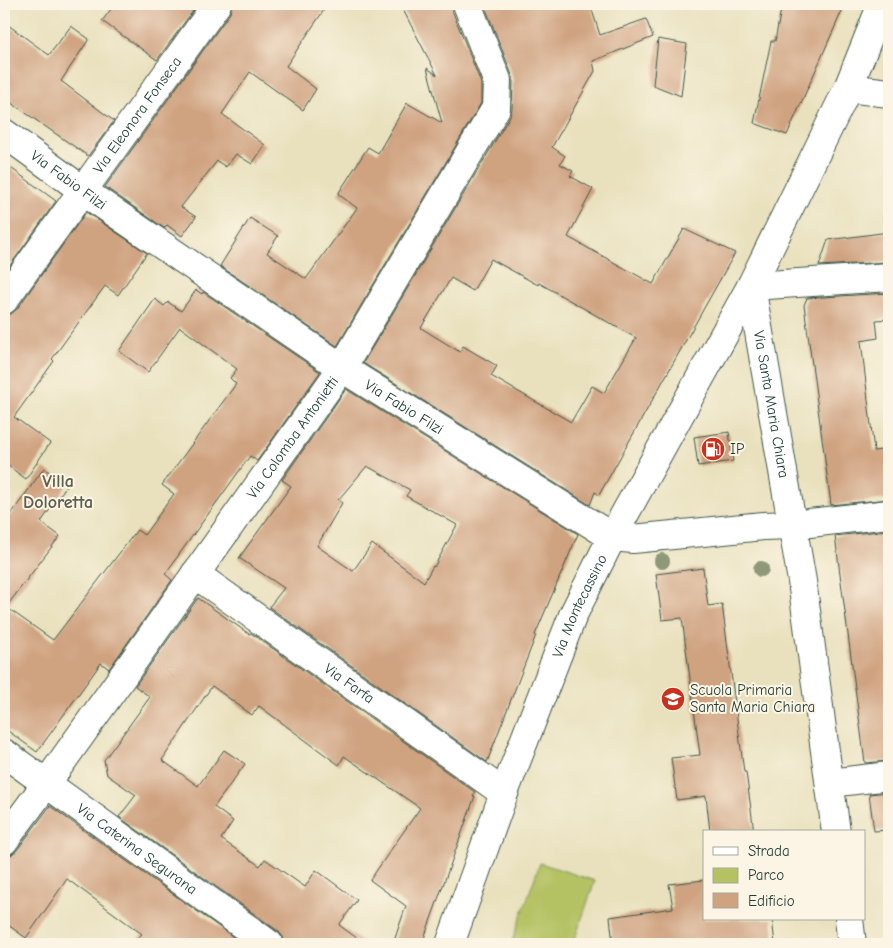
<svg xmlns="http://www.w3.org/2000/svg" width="893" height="948" viewBox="0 0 893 948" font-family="'Comic Neue',sans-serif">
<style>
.green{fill:#b4c264;stroke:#6a804c}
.building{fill:#cfa280;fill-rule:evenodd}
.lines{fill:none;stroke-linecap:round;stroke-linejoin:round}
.minor-casing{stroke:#3d5649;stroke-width:30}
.minor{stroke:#fff;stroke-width:28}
.tree{fill:#8e9979}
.labels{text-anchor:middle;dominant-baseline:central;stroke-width:4;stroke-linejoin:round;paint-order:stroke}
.street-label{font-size:15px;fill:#1f3d34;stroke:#fcf5e5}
.poi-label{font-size:15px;fill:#1f3d34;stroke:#fcf5e5;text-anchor:start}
.quarter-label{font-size:18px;font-weight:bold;fill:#5d604f;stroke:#fcf5e5}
</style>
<rect width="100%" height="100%" fill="#fcf5e5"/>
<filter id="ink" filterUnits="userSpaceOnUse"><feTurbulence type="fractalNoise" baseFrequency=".02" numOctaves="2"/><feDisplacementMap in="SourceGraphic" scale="10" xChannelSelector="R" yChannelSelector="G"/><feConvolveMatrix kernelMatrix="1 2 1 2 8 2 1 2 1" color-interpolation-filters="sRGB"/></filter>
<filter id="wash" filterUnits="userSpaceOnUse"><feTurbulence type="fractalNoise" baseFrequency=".0096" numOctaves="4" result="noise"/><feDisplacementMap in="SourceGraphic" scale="20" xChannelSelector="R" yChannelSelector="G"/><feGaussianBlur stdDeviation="1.12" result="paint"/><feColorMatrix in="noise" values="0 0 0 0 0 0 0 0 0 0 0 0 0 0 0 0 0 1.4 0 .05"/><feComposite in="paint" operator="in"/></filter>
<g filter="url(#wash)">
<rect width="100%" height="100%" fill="#e9e1be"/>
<path class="green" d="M 540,863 L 595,881 L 573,944 L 511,944 Z"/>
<g id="blocks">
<path class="building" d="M 115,4 L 198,4 L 157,60 L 102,21 Z
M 232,4 L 328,4 L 286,66 L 316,89 L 303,110 L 250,72 L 222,114 L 265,145 L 252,164 L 236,154 L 226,167 L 217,161 L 181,207 L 196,217 L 182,236 L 167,225 L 164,228 L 105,187 L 230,13 Z
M 400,4 L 452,4 L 452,10 L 481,83 L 481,103 L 337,346 L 220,266 L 250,218 L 278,236 L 267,253 L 306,279 L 357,208 L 338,194 L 368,147 L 378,153 L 407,103 L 442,123 L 427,68 L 437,75 Z
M 484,4 L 590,4 L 600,35 L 646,19 L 653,37 L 593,61 L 595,71 L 552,147 L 565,156 L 560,164 L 573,171 L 570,176 L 593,189 L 568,237 L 653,284 L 684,229 L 735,253 L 599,495 L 595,492 L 590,505 L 363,363 L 510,116 L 512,109 L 513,81 L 512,75 ZM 491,259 L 538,285 L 539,283 L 636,338 L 604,393 L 592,386 L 571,422 L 491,376 L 497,366 L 463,346 L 460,352 L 421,328 L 451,278 L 473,291 Z
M 782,4 L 845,4 L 787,135 L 754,123 L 771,41 L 775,41 Z
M 4,22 L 49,55 L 71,26 L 89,39 L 61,81 L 114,121 L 88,156 L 4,98 Z
M 658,39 L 687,44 L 681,96 L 653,85 Z
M 4,163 L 56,201 L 4,274 Z
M 86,212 L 147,253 L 118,295 L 105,286 L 52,359 L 54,361 L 14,417 L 50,443 L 26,479 L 4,463 L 4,315 L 11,314 L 17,309 Z
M 889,232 L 889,262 L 819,266 L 828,240 Z
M 196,290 L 202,294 L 203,292 L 320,372 L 257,461 L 250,456 L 165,574 L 172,580 L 109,669 L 101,663 L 37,752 L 4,728 L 4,524 L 44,468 L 67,485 L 41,522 L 60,536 L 6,607 L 53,640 L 137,530 L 144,535 L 174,494 L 162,485 L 236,384 L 230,378 L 237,369 L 180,327 L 148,372 L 119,351 L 155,299 L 164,306 L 168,302 L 181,311 Z
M 889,293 L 889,319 L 876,320 L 878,338 L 861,341 L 874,451 L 889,449 L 889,499 L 831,505 L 804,305 L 807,298 Z
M 346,389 L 578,534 L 535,635 L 536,635 L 487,762 L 269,607 L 284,588 L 239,558 L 291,486 L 282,480 ZM 367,466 L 410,490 L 406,496 L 457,525 L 434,567 L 433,566 L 424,582 L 372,544 L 353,571 L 317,546 L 342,503 L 338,500 Z
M 729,432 L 733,461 L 698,466 L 694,437 Z
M 889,530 L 889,761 L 865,763 L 835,536 Z
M 703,568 L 708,606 L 722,604 L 744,772 L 746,772 L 754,832 L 710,832 L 706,796 L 677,800 L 671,758 L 700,755 L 682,618 L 662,620 L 656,574 Z
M 198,598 L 249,634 L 251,633 L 475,792 L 473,796 L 475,796 L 422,944 L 393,944 L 406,906 L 370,880 L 420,808 L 344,756 L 339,765 L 259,706 L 252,715 L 212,686 L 162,760 L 198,786 L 224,750 L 245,764 L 214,807 L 233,821 L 221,839 L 260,866 L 265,859 L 305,887 L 316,870 L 357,900 L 339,925 L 365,944 L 284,944 L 283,937 L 278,931 L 119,817 L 136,795 L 107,775 L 104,760 L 150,697 L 135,686 Z
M 889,792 L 889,830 L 874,831 L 869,794 Z
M 50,806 L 100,842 L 243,944 L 131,944 L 142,934 L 67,879 L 26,938 L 4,922 L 4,861 L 8,856 L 11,855 L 17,850 Z
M 704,880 L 704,919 L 772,919 L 775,944 L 613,944 L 610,917 L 673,908 L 669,884 Z"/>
</g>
</g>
<g filter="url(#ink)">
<use href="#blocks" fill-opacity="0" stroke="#3d5649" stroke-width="1"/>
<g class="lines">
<g class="minor-casing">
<g id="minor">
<path d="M 848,88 L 889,93"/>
<path id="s1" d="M 4,133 L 96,200 L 342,368 L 612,537 L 633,539 L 763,526 L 792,525 L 889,514"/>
<path id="s2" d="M 751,286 L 802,581 L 836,832"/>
<path d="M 751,286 L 889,277"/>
<path id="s3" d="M 4,300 L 217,4"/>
<path id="s4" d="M 195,574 L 504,793"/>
<path id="s5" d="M 4,753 L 269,944"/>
<path d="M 830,783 L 889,776"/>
<path id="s6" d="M 4,841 L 46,784 L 342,368 L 496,108 L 497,80 L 467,4"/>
<path d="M 849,919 L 852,944"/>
<path id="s7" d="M 450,944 L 504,793 L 573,615 L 612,537 L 751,286 L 848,88 L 882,4"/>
</g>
</g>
<use href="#minor" class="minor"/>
</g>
<g class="tree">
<circle cx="662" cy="561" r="8"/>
<circle cx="761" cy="569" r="8"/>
</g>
</g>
<defs>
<g id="fuel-disc" transform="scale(1.25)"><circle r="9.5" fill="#c8321e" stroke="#fcf5e5"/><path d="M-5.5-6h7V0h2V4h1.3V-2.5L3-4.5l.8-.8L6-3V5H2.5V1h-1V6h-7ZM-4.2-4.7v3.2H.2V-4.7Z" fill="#fff"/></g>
<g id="school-disc" transform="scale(1.25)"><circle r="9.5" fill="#c8321e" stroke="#fcf5e5"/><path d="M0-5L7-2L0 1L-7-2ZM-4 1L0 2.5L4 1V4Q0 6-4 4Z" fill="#fff"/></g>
</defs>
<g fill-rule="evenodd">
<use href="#fuel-disc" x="713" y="449"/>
<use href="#school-disc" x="673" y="699"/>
</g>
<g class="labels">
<g class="street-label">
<text stroke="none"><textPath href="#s3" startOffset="228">Via Eleonora Fonseca</textPath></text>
<text stroke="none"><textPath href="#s1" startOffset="80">Via Fabio Filzi</textPath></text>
<text stroke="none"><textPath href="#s2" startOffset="120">Via Santa Maria Chiara</textPath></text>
<text stroke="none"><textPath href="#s1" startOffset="485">Via Fabio Filzi</textPath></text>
<text stroke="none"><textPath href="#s6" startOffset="496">Via Colomba Antonietti</textPath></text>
<text stroke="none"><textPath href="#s7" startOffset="362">Via Montecassino</textPath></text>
<text stroke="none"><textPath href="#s4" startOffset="189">Via Farfa</textPath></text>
<text stroke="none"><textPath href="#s5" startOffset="164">Via Caterina Segurana</textPath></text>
</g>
<g class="poi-label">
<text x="730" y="449">IP</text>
<text x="690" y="690">Scuola Primaria<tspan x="690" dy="17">Santa Maria Chiara</tspan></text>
</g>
<g class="quarter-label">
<text x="58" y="481">Villa<tspan x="58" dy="21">Doloretta</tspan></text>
</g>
</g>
<rect width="893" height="948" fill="none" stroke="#fcf5e5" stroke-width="20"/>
<rect x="703" y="830" width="162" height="90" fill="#fcf5e5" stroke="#a4ab9e"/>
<rect x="713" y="847" width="25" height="8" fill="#ffffff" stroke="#a4ab9e"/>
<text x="748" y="856" font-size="15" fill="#1f3d34">Strada</text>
<rect x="713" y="868" width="25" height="15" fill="#b4c264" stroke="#a4ab9e"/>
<text x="748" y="880" font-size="15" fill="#1f3d34">Parco</text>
<rect x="713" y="893" width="25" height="15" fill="#cfa280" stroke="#a4ab9e"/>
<text x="748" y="906" font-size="15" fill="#1f3d34">Edificio</text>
</svg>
